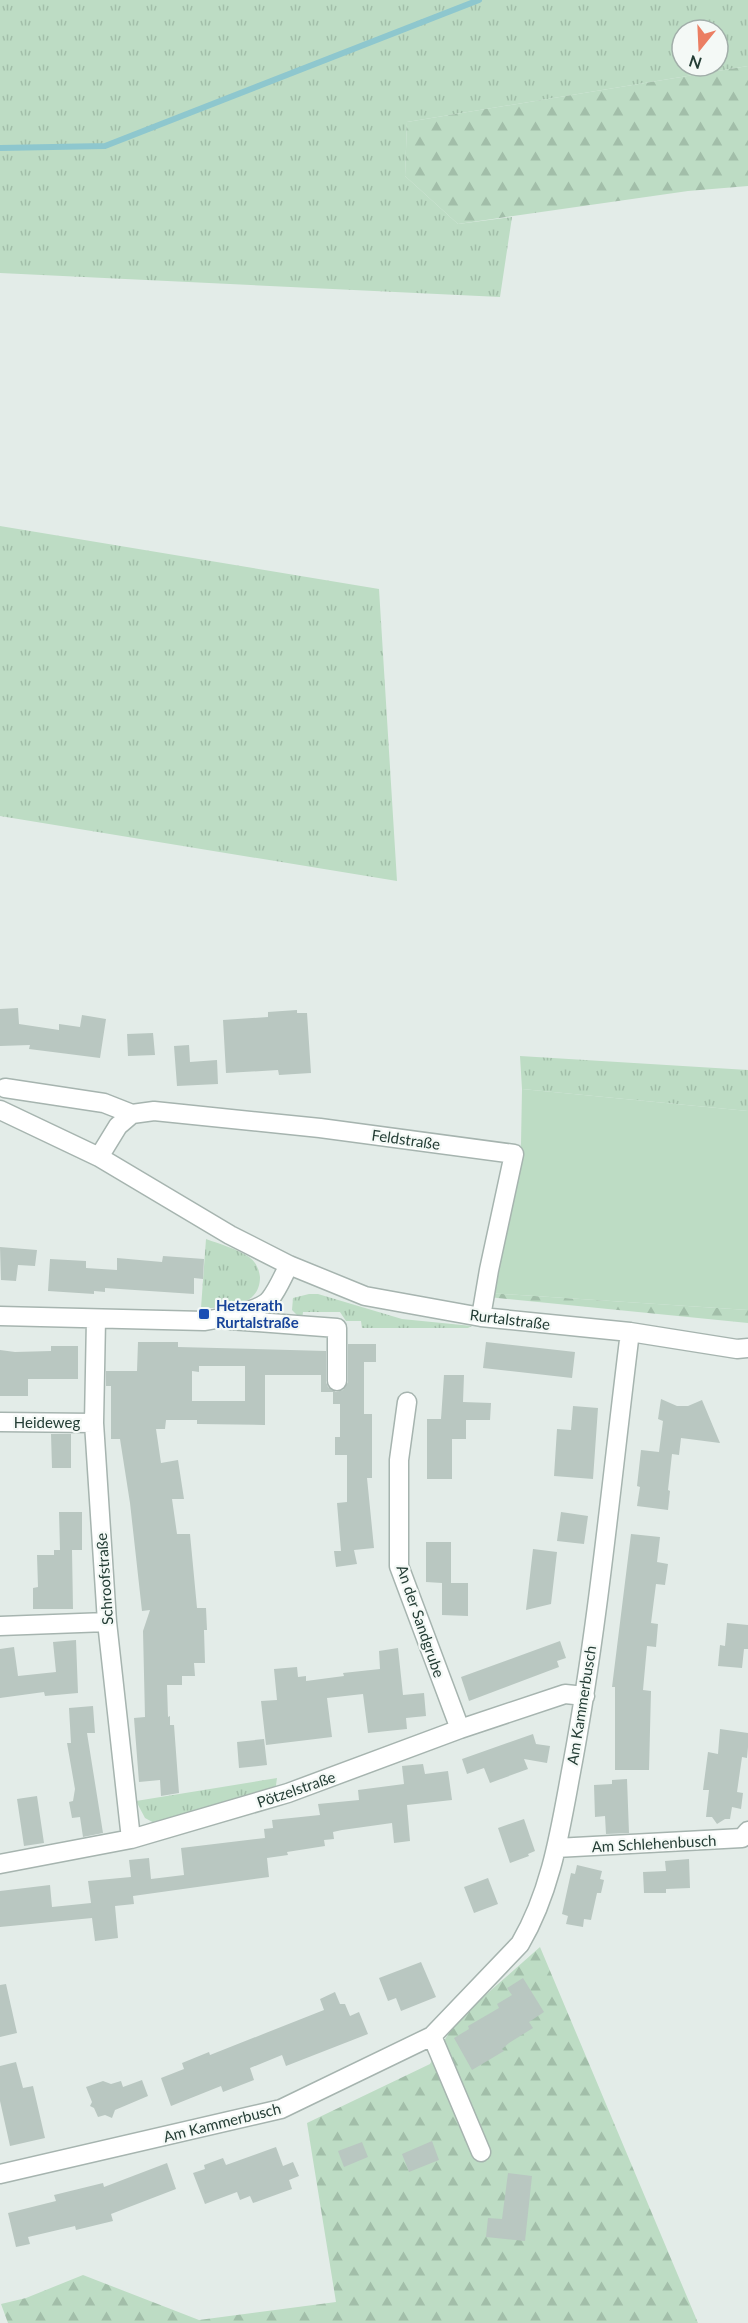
<svg xmlns="http://www.w3.org/2000/svg" width="748" height="2323" viewBox="0 0 748 2323" font-family="Lato,sans-serif">
<style>
.grass{fill:url(#grass-tufts);fill-rule:evenodd}
.forest{fill:url(#forest-firs)}
.pitch{fill:#bddcc4}
.lines{fill:none;stroke-linecap:round;stroke-linejoin:round}
.stream{stroke:#8ec7ce;stroke-width:6}
.building{fill:#b9c7c1;fill-rule:evenodd}
.minor-casing{stroke:#a6b4af;stroke-width:21}
.minor{stroke:#fff;stroke-width:18}
.transit-dot{fill:#1a4fb4;stroke:#f4f9f6;stroke-width:2}
.labels{text-anchor:middle;dominant-baseline:central;stroke-width:4.5;stroke-linejoin:round;paint-order:stroke}
.street-label{font-size:15px;fill:#243d35;stroke:#f4f9f6}
.transit-label{font-size:15px;font-weight:bold;fill:#164399;stroke:#f4f9f6;text-anchor:start}
</style>
<defs>
<pattern id="grass-tufts" width="24" height="20" patternUnits="userSpaceOnUse" patternTransform="scale(1.5)"><rect width="24" height="20" fill="#bddcc4"/><path d="M3 7l-1-3M5 7V3M7 7l1-3M15 17l-1-3M17 17v-4M19 17l1-3" fill="none" stroke="#a2bea9"/></pattern>
<pattern id="forest-firs" width="22" height="20" patternUnits="userSpaceOnUse" patternTransform="scale(1.5)"><rect width="22" height="20" fill="#bddcc4"/><path d="M5 1l3.5 6h-7zM16 11l3.5 6h-7z" fill="#a2bea9"/></pattern>
</defs>
<rect width="100%" height="100%" fill="#e3ece8"/>
<path class="grass" d="M 0,0 L 748,0 L 748,66 L 407,122 L 405,176 L 458,224 L 512,217 L 500,297 L 0,273 ZM 682,30 L 718,30 L 718,66 L 682,66 Z
M 0,526 L 379,589 L 397,881 L 0,816 Z
M 520,1056 L 748,1070 L 748,1111 L 522,1089 Z
M 206,1239 C 220,1244 237,1249 249,1257 C 256,1262 259,1269 260,1277 C 260,1308 224,1308 201,1308 Z
M 309,1294 L 318,1294 L 402,1319 L 472,1326 L 468,1328 L 362,1328 L 361,1321 L 346,1321 L 340,1312 L 303,1312 L 302,1320 L 292,1310 L 293,1298 Z
M 277,1778 L 275,1792 L 156,1824 L 145,1818 L 136,1801 Z"/>
<path class="forest" d="M 748,66 L 748,186 L 688,191 L 458,224 L 405,176 L 407,122 Z
M 487,1293 L 748,1310 L 748,1323 L 488,1297 Z
M 540,1947 L 698,2323 L 8,2323 L 1,2304 L 26,2298 L 83,2275 L 199,2320 L 336,2302 L 307,2123 L 430,2064 L 456,2021 Z"/>
<path class="pitch" d="M 522,1089 L 748,1111 L 748,1310 L 487,1293 L 497,1231 L 521,1144 Z"/>
<g class="lines">
<path class="stream" d="M 0,148 L 105,146 L 479,0"/>
</g>
<path class="building" d="M 18,1008 L 19,1024 L 59,1030 L 59,1024 L 80,1027 L 82,1015 L 106,1019 L 100,1058 L 29,1049 L 30,1045 L 0,1046 L 0,1009 Z
M 297,1010 L 297,1013 L 307,1013 L 311,1073 L 279,1075 L 278,1070 L 226,1073 L 223,1020 L 268,1017 L 268,1012 Z
M 153,1033 L 155,1055 L 128,1056 L 127,1034 Z
M 189,1045 L 190,1062 L 217,1060 L 218,1084 L 177,1086 L 174,1046 Z
M 0,1247 L 37,1250 L 35,1266 L 18,1265 L 16,1281 L 1,1280 Z
M 163,1256 L 204,1259 L 203,1279 L 194,1278 L 194,1294 L 105,1288 L 105,1292 L 94,1291 L 94,1294 L 48,1291 L 50,1259 L 86,1261 L 86,1268 L 117,1270 L 117,1258 L 162,1262 Z
M 138,1342 L 178,1342 L 178,1347 L 326,1351 L 326,1382 L 328,1387 L 336,1392 L 343,1390 L 348,1382 L 348,1344 L 376,1344 L 376,1362 L 364,1362 L 364,1414 L 372,1414 L 372,1478 L 367,1478 L 374,1548 L 354,1550 L 357,1564 L 336,1567 L 334,1551 L 341,1551 L 337,1503 L 347,1502 L 347,1455 L 335,1455 L 335,1437 L 340,1437 L 340,1404 L 333,1404 L 333,1392 L 321,1392 L 321,1375 L 265,1375 L 265,1425 L 197,1424 L 197,1420 L 166,1420 L 165,1429 L 156,1429 L 161,1463 L 178,1460 L 184,1499 L 172,1499 L 177,1534 L 190,1534 L 197,1608 L 206,1608 L 207,1630 L 204,1630 L 205,1663 L 194,1663 L 195,1676 L 182,1676 L 182,1685 L 167,1685 L 168,1717 L 170,1716 L 170,1725 L 174,1725 L 179,1793 L 161,1796 L 160,1780 L 139,1782 L 134,1718 L 145,1717 L 143,1631 L 150,1610 L 142,1611 L 130,1503 L 120,1439 L 111,1439 L 111,1386 L 106,1386 L 106,1371 L 137,1371 ZM 199,1366 L 245,1366 L 245,1401 L 192,1401 L 192,1371 L 199,1372 Z
M 486,1342 L 575,1352 L 572,1378 L 483,1368 Z
M 51,1346 L 78,1346 L 78,1379 L 28,1379 L 28,1396 L 0,1396 L 0,1350 L 15,1352 L 51,1351 Z
M 444,1375 L 464,1375 L 463,1402 L 491,1403 L 490,1420 L 466,1420 L 466,1439 L 452,1439 L 452,1479 L 427,1479 L 427,1419 L 441,1419 Z
M 661,1399 L 677,1406 L 688,1406 L 702,1400 L 720,1443 L 681,1438 L 679,1455 L 672,1454 L 668,1490 L 670,1491 L 668,1510 L 637,1506 L 640,1487 L 637,1486 L 641,1450 L 659,1452 L 663,1421 L 658,1419 Z
M 573,1406 L 598,1408 L 593,1479 L 554,1476 L 557,1429 L 571,1430 Z
M 51,1434 L 71,1434 L 71,1468 L 52,1468 Z
M 59,1512 L 82,1512 L 82,1550 L 72,1550 L 73,1609 L 33,1609 L 33,1588 L 38,1587 L 37,1555 L 54,1555 L 54,1550 L 60,1550 Z
M 561,1512 L 588,1516 L 584,1544 L 557,1541 Z
M 631,1534 L 660,1537 L 657,1562 L 668,1564 L 665,1585 L 656,1584 L 651,1623 L 658,1624 L 656,1647 L 647,1646 L 643,1690 L 651,1691 L 649,1770 L 615,1770 L 615,1687 L 612,1687 Z
M 426,1542 L 451,1542 L 451,1583 L 468,1583 L 468,1616 L 442,1615 L 442,1583 L 426,1582 Z
M 533,1549 L 557,1552 L 551,1604 L 526,1610 Z
M 727,1623 L 748,1625 L 748,1649 L 744,1649 L 742,1668 L 718,1666 L 720,1645 L 725,1646 Z
M 76,1640 L 78,1693 L 45,1696 L 44,1692 L 0,1698 L 0,1649 L 14,1647 L 18,1676 L 56,1672 L 53,1642 Z
M 560,1641 L 566,1658 L 557,1661 L 559,1667 L 469,1701 L 461,1677 Z
M 398,1648 L 403,1695 L 424,1693 L 426,1716 L 406,1718 L 407,1729 L 368,1733 L 363,1694 L 327,1698 L 332,1737 L 266,1745 L 261,1701 L 277,1700 L 274,1669 L 297,1667 L 298,1677 L 306,1676 L 306,1681 L 344,1676 L 343,1673 L 380,1669 L 379,1651 Z
M 93,1706 L 95,1733 L 87,1733 L 103,1833 L 83,1837 L 80,1817 L 72,1818 L 69,1802 L 73,1801 L 75,1789 L 67,1743 L 71,1743 L 69,1708 Z
M 720,1729 L 748,1733 L 748,1747 L 747,1758 L 742,1757 L 737,1792 L 743,1793 L 741,1809 L 732,1807 L 730,1819 L 725,1819 L 717,1824 L 712,1817 L 706,1817 L 709,1790 L 703,1790 L 708,1752 L 718,1754 Z
M 533,1734 L 536,1744 L 550,1746 L 547,1763 L 524,1759 L 528,1769 L 490,1783 L 484,1768 L 467,1774 L 462,1759 Z
M 264,1739 L 267,1765 L 239,1768 L 237,1742 Z
M 423,1764 L 425,1774 L 448,1771 L 452,1800 L 407,1805 L 410,1841 L 394,1843 L 392,1823 L 342,1830 L 333,1832 L 334,1839 L 324,1840 L 325,1846 L 287,1852 L 288,1855 L 267,1858 L 269,1877 L 133,1896 L 134,1904 L 115,1906 L 118,1938 L 95,1941 L 92,1918 L 0,1927 L 0,1891 L 50,1885 L 52,1907 L 91,1903 L 88,1881 L 131,1877 L 129,1860 L 149,1858 L 151,1879 L 184,1875 L 181,1848 L 265,1838 L 264,1829 L 273,1828 L 272,1820 L 320,1815 L 318,1804 L 359,1800 L 358,1790 L 404,1784 L 402,1766 Z
M 627,1779 L 629,1833 L 606,1834 L 605,1816 L 595,1817 L 594,1785 L 612,1784 L 612,1780 Z
M 37,1796 L 44,1843 L 24,1846 L 17,1799 Z
M 524,1819 L 535,1851 L 528,1854 L 529,1856 L 510,1863 L 498,1828 Z
M 689,1859 L 690,1888 L 666,1889 L 666,1893 L 644,1893 L 643,1872 L 666,1871 L 665,1861 Z
M 577,1865 L 602,1871 L 600,1879 L 604,1880 L 601,1893 L 597,1893 L 591,1920 L 584,1919 L 583,1927 L 566,1924 L 568,1916 L 562,1914 L 571,1873 L 575,1874 Z
M 488,1878 L 498,1904 L 474,1913 L 464,1887 Z
M 421,1962 L 436,1997 L 401,2011 L 396,1998 L 388,2001 L 379,1978 Z
M 523,1978 L 544,2012 L 529,2022 L 533,2028 L 509,2043 L 502,2049 L 504,2051 L 472,2070 L 454,2038 L 469,2029 L 468,2026 L 499,2008 L 497,2004 L 512,1995 L 507,1988 Z
M 6,1984 L 17,2033 L 0,2037 L 0,1985 Z
M 335,1992 L 340,2004 L 345,2004 L 350,2016 L 359,2012 L 368,2034 L 286,2066 L 282,2055 L 250,2068 L 254,2080 L 223,2092 L 221,2086 L 171,2106 L 161,2078 L 184,2069 L 182,2063 L 209,2052 L 210,2055 L 324,2010 L 320,1999 Z
M 16,2062 L 23,2088 L 33,2086 L 45,2138 L 10,2146 L 0,2101 L 0,2066 Z
M 142,2080 L 148,2096 L 115,2110 L 112,2118 L 105,2115 L 98,2117 L 94,2108 L 90,2106 L 92,2102 L 86,2087 L 103,2081 L 111,2084 L 121,2081 L 123,2087 Z
M 432,2141 L 439,2160 L 409,2172 L 402,2154 Z
M 362,2142 L 368,2157 L 344,2167 L 338,2151 Z
M 276,2147 L 283,2166 L 293,2162 L 299,2176 L 289,2180 L 292,2189 L 253,2203 L 250,2196 L 240,2200 L 237,2192 L 205,2204 L 193,2173 L 205,2169 L 204,2165 L 223,2158 L 226,2165 Z
M 167,2163 L 176,2189 L 111,2214 L 113,2221 L 76,2230 L 75,2226 L 28,2237 L 30,2244 L 16,2247 L 8,2213 L 56,2201 L 54,2195 L 103,2183 L 104,2187 Z
M 508,2173 L 532,2176 L 525,2241 L 486,2237 L 488,2218 L 502,2219 Z"/>
<g class="lines">
<g class="minor-casing">
<path id="minor" d="M 5,1088 L 104,1103 L 132,1114 L 154,1111 L 320,1128 L 514,1154 L 489,1270 L 481,1317
M 0,1110 L 99,1157 L 230,1235 L 289,1265 L 365,1296 L 481,1317 L 630,1332 L 737,1349 L 748,1348
M 99,1157 L 118,1126 L 132,1114
M 0,1316 L 204,1321 C 219,1319 261,1311 270,1299 C 278,1289 283,1276 289,1265
M 96,1319 L 94,1423 L 107,1622 L 131,1839
M 230,1320 L 337,1328 L 337,1381
M 407,1402 L 399,1460 L 399,1566 L 460,1729
M 0,1422 L 94,1423
M 0,1626 L 107,1622
M 556,1848 L 742,1838 L 748,1831
M 0,1864 L 131,1839 L 288,1793 L 460,1729 L 565,1694 L 585,1696
M 432,2036 L 481,2152
M 0,2174 L 281,2109 L 432,2036 L 520,1944 C 553,1888 561,1824 573,1761 C 599,1620 612,1475 630,1332"/>
</g>
<use href="#minor" class="minor"/>
</g>
<rect class="transit-dot" x="198" y="1308" width="12" height="12" rx="3"/>
<g class="labels">
<g class="street-label">
<text transform="translate(406 1139) rotate(8)">Feldstraße</text>
<text transform="translate(510 1319) rotate(7)">Rurtalstraße</text>
<text x="47" y="1422">Heideweg</text>
<text transform="translate(104 1579) rotate(-94)">Schroofstraße</text>
<text transform="translate(421 1621) rotate(71)">An der Sandgrube</text>
<text transform="translate(581 1705) rotate(-81)">Am Kammerbusch</text>
<text transform="translate(296 1789) rotate(-19)">Pötzelstraße</text>
<text transform="translate(654 1843) rotate(-3)">Am Schlehenbusch</text>
<text transform="translate(222 2122) rotate(-14)">Am Kammerbusch</text>
</g>
<g class="transit-label">
<text x="216" y="1305">Hetzerath<tspan x="216" dy="17">Rurtalstraße</tspan></text>
</g>
</g>
<g transform="translate(700 48) rotate(198)"><circle r="28" fill="#f4f9f6" stroke="#a1aea9" stroke-width="1.5"/>
<path d="M0-4.5L10 22L0 15L-10 22Z" fill="#eb7e62"/>
<text y="-9" font-size="16" font-weight="bold" text-anchor="middle" fill="#243d35">N</text>
</g>
</svg>
